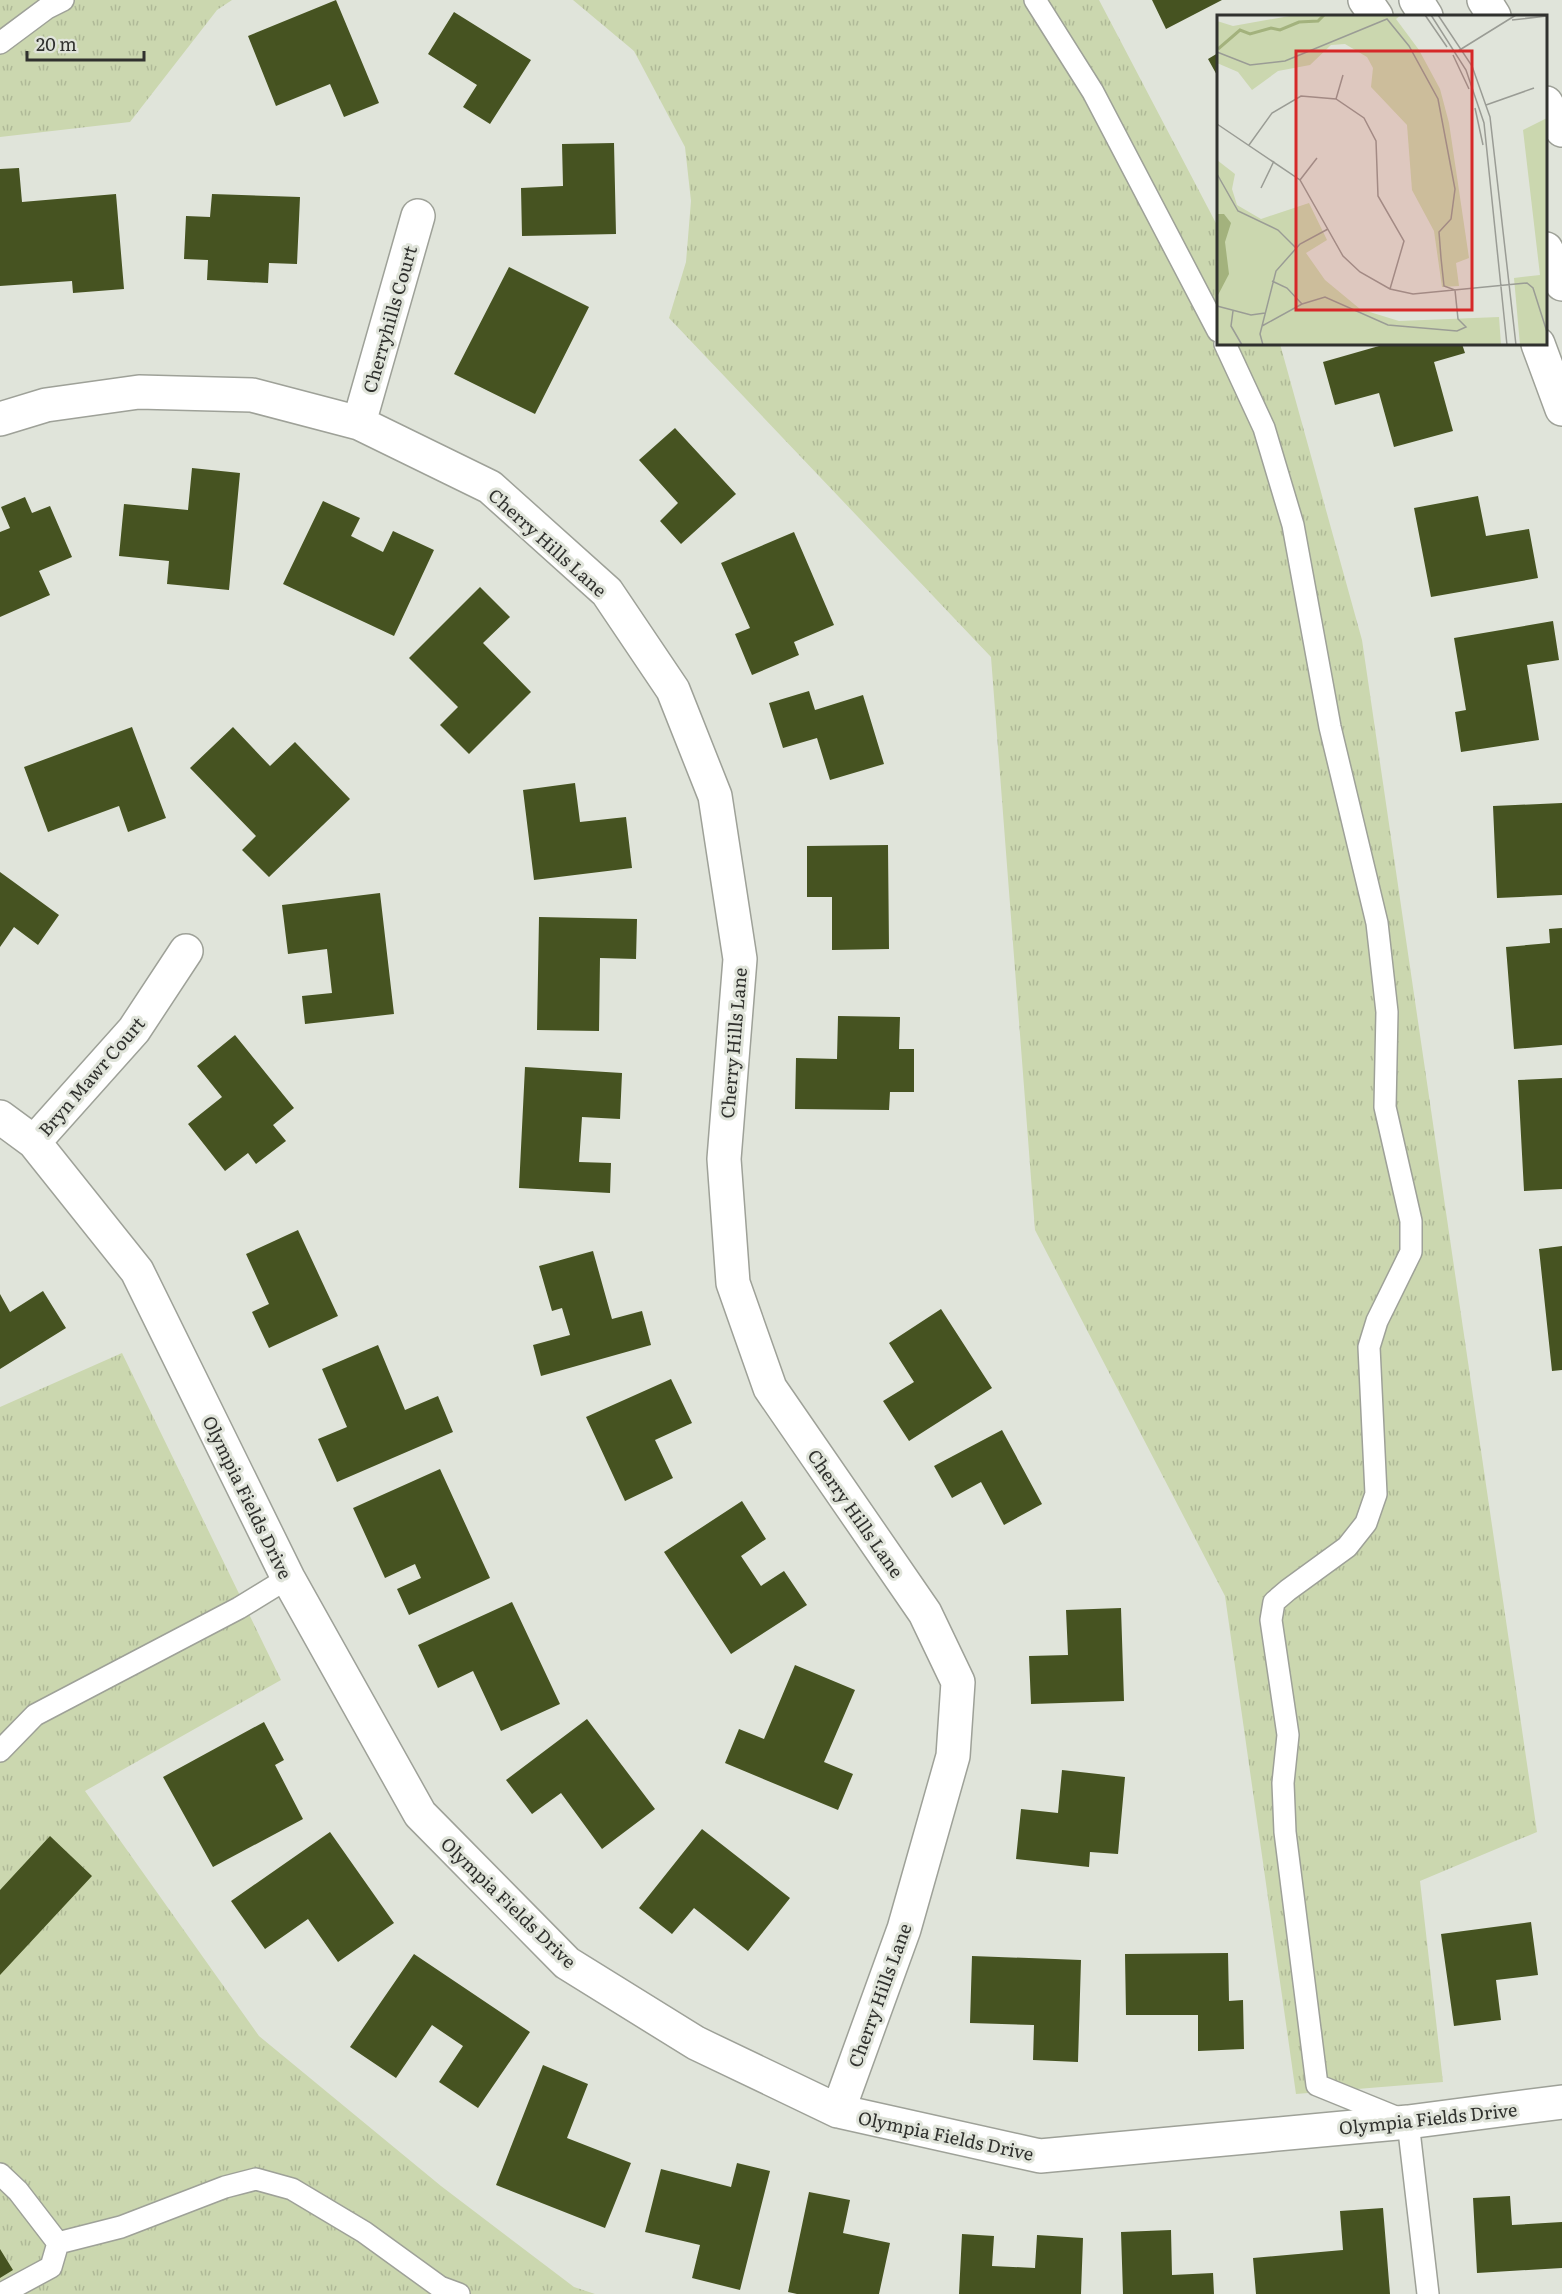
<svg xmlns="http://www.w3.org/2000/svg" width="1562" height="2294" viewBox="0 0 1562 2294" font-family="Literata,serif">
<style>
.grass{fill:url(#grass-tufts)}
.building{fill:#465321}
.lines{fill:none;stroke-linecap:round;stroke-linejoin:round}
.service-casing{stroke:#9ea198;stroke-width:24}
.minor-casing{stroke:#9ea198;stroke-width:36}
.secondary-casing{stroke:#9ea198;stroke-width:36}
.service{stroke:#fff;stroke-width:21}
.minor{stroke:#fff;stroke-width:33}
.secondary{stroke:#fff;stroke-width:33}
.labels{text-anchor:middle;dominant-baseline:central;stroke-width:6;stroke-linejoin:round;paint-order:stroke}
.street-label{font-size:18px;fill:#30312e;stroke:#e0e4da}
.inset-river{fill:none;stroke:#a3b27d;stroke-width:3}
.inset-road{fill:none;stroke:#9a9c95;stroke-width:1.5}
.view{fill:#d62828;fill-opacity:0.15;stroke:#d62828;stroke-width:3}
.inset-edge{fill:none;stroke:#30312e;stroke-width:3}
</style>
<defs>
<pattern id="grass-tufts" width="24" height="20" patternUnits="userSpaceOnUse" patternTransform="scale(1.5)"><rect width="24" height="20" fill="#cbd7af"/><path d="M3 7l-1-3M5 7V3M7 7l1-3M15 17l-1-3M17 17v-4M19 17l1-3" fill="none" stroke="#afb997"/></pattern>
</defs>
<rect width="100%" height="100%" fill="#e0e4da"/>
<path class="grass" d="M 0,0 L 232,0 L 217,10 L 130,122 L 0,137 Z
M 573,0 L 1099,0 L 1218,227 L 1218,344 L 1280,344 L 1362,640 L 1537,1832 L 1420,1881 L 1443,2082 L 1296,2094 L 1225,1596 L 1035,1230 L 991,657 L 669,318 L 686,262 L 691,201 L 685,147 L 634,51 Z
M 122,1353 L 281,1680 L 85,1791 L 259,2036 L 441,2186 L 574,2287 L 595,2294 L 0,2294 L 0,1407 Z"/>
<path class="building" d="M 336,0 L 379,103 L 344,117 L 330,84 L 276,106 L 248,36 Z
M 1152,0 L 1222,0 L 1166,29 Z
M 454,12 L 531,60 L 490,124 L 463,107 L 477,85 L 428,54 Z
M 1218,53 L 1218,77 L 1208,59 Z
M 614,143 L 616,234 L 522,236 L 521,188 L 563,186 L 562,144 Z
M 19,168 L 22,202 L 116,194 L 124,289 L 73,293 L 72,281 L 0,286 L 0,169 Z
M 212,194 L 300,197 L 297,264 L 269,263 L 268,283 L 207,280 L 208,260 L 184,259 L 186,216 L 210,217 Z
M 509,267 L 589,307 L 535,414 L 454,374 Z
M 1379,344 L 1462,344 L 1465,353 L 1434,362 L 1453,431 L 1394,447 L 1379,393 L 1335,405 L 1323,362 L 1379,346 Z
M 675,428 L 736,494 L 681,544 L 660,521 L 678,503 L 639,460 Z
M 192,468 L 240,473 L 229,590 L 167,584 L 169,561 L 119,556 L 124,504 L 188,510 Z
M 1478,496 L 1486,536 L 1529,529 L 1538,578 L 1431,597 L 1414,508 Z
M 25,497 L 32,513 L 50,506 L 72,557 L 39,571 L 50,595 L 0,617 L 0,532 L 10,528 L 1,507 Z
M 323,501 L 360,518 L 351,536 L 383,552 L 393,531 L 434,550 L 394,636 L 283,584 Z
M 794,532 L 834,625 L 794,642 L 799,655 L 752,675 L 735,634 L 750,628 L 721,563 Z
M 480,587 L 510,617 L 483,643 L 531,692 L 469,754 L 440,725 L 458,707 L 409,658 Z
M 1553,621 L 1559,660 L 1527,665 L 1539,740 L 1461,752 L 1455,712 L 1466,710 L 1454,638 Z
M 809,691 L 815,710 L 863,695 L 884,764 L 830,780 L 817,738 L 783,748 L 769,703 Z
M 132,727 L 166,818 L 128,832 L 119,806 L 48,832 L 24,767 Z
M 233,727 L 270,766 L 295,742 L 350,799 L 269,877 L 242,850 L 256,836 L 190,768 Z
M 575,783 L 580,822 L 626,817 L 632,868 L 534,880 L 523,790 Z
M 1562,803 L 1562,895 L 1497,898 L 1493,806 Z
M 888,845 L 889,949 L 832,950 L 832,897 L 807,897 L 807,846 Z
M 0,872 L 59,915 L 38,945 L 14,927 L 0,947 Z
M 380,893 L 394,1014 L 305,1024 L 302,996 L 332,993 L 327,949 L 288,954 L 282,905 Z
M 539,917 L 637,919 L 636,959 L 600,958 L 599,1031 L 537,1030 Z
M 1562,928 L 1562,1045 L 1514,1049 L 1506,947 L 1550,943 L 1549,929 Z
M 838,1016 L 900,1017 L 899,1049 L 914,1049 L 914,1092 L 890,1092 L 889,1110 L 795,1109 L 796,1058 L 837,1059 Z
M 235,1035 L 294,1108 L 273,1125 L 286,1141 L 256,1164 L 248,1153 L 225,1171 L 188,1124 L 222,1097 L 197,1066 Z
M 525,1067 L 622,1073 L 620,1119 L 582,1117 L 579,1162 L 611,1163 L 610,1193 L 519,1188 Z
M 1562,1078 L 1562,1189 L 1524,1191 L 1518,1080 Z
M 298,1230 L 338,1316 L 269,1348 L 252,1312 L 269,1304 L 246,1254 Z
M 1562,1246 L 1562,1370 L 1552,1371 L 1539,1249 Z
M 593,1251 L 612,1319 L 642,1311 L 651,1345 L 541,1376 L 533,1345 L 570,1335 L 562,1308 L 552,1311 L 539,1266 Z
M 43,1291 L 66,1328 L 0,1369 L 0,1294 L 10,1312 Z
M 941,1309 L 992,1388 L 909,1441 L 883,1401 L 914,1382 L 889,1343 Z
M 378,1345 L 405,1410 L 438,1396 L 453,1432 L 337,1482 L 318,1439 L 347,1427 L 322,1369 Z
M 671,1379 L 692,1423 L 655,1440 L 673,1478 L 625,1501 L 586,1417 Z
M 1002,1430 L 1042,1504 L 1004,1525 L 981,1482 L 952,1498 L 934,1466 Z
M 440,1469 L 490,1578 L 409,1615 L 397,1589 L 421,1578 L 415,1564 L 385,1578 L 353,1508 Z
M 742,1501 L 766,1539 L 741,1556 L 761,1586 L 784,1571 L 807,1605 L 731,1654 L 664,1552 Z
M 512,1602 L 560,1704 L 501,1731 L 473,1671 L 438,1688 L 418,1645 Z
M 1121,1608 L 1124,1701 L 1031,1704 L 1029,1656 L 1068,1655 L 1066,1610 Z
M 795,1665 L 855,1690 L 824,1762 L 853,1774 L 838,1810 L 725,1763 L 739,1729 L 764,1739 Z
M 587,1719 L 655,1809 L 602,1849 L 561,1793 L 532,1814 L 506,1780 Z
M 264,1722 L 284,1760 L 275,1765 L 303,1819 L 213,1867 L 163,1777 Z
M 1062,1770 L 1125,1777 L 1118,1854 L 1090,1852 L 1089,1867 L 1016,1859 L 1021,1809 L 1058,1813 Z
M 702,1829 L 790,1898 L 748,1951 L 694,1908 L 672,1934 L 639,1908 Z
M 330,1832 L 394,1923 L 338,1962 L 308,1919 L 265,1949 L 231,1901 Z
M 50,1836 L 92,1876 L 0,1975 L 0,1890 Z
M 1531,1922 L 1538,1975 L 1496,1980 L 1501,2020 L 1454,2026 L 1441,1934 Z
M 1228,1953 L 1229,2001 L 1243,2000 L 1244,2049 L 1198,2051 L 1198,2015 L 1126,2015 L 1125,1954 Z
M 414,1954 L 530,2032 L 478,2108 L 439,2082 L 463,2046 L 432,2025 L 396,2078 L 350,2047 Z
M 972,1956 L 1081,1960 L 1078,2062 L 1033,2060 L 1034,2025 L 970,2023 Z
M 543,2065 L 588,2084 L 567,2138 L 631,2163 L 605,2228 L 496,2185 Z
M 737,2163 L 770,2171 L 740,2290 L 692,2278 L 700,2245 L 645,2232 L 661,2169 L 731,2187 Z
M 809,2192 L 850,2200 L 843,2233 L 890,2243 L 879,2294 L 797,2294 L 788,2292 Z
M 1510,2196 L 1512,2225 L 1562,2222 L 1562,2268 L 1477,2273 L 1473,2198 Z
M 1383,2208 L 1390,2294 L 1256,2294 L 1253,2258 L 1343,2250 L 1340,2211 Z
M 1171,2230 L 1172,2275 L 1213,2273 L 1214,2294 L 1123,2294 L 1121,2232 Z
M 962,2234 L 994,2236 L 992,2266 L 1035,2268 L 1037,2235 L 1083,2238 L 1081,2294 L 959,2294 Z
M 0,2249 L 13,2270 L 0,2278 Z"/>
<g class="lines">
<g class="service-casing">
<path id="service" d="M 1035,0 L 1093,92 L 1218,331
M 0,43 L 47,8 L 63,0
M 1225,344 L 1264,428 L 1293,525 L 1330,727 L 1377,923 L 1387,1012 L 1385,1107 L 1411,1221 L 1411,1252 L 1377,1321 L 1369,1347 L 1376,1494 L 1366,1523 L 1347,1547 L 1288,1590 L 1274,1602 L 1271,1620 L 1288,1735 L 1283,1783 L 1285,1832 L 1317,2085 L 1408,2122 L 1428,2294
M 0,1751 L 35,1715 L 239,1608 L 288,1578
M 0,2174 L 18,2191 L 58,2243 L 51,2267 L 1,2294
M 58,2243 L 121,2227 L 225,2187 L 256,2179 L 292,2189 L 364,2232 L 440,2287 L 459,2294"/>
</g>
<g class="minor-casing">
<path id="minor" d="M 1365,0 L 1376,16
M 1538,344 L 1562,409
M 0,419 L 46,405 L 139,392 L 252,395 L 359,423 L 490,487 L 607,592 L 673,690 L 715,796 L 740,959 L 724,1159 L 733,1283 L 770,1388 L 925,1613 L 958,1682 L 953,1756 L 904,1929 L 838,2111
M 359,423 L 418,216
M 0,1117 L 34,1142 L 137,1271 L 288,1578 L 420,1814 L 567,1963 L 696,2043 L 838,2111 L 1040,2156 L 1408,2122 L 1562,2102
M 34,1142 L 134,1030 L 186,951"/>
</g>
<g class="secondary-casing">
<path id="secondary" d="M 1416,0 L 1426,16
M 1484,0 L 1494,16
M 1546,103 L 1562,130
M 1546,249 L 1562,284"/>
</g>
<use href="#service" class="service"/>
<use href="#minor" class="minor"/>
<use href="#secondary" class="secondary"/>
</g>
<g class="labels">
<g class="street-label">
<text transform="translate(389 319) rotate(-74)">Cherryhills Court</text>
<text transform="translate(548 542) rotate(42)">Cherry Hills Lane</text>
<text transform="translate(733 1043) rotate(-85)">Cherry Hills Lane</text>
<text transform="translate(91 1076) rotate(-49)">Bryn Mawr Court</text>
<text transform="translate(248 1497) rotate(64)">Olympia Fields Drive</text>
<text transform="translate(856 1513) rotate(55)">Cherry Hills Lane</text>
<text transform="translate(509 1902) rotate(44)">Olympia Fields Drive</text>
<text transform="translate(879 1995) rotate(-70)">Cherry Hills Lane</text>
<text transform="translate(1428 2118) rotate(-6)">Olympia Fields Drive</text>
<text transform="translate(946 2135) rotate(12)">Olympia Fields Drive</text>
</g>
</g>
<g transform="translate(1217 15)">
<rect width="330" height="330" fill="#e0e4da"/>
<path d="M 78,0 L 184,0 L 179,4 L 202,35 L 223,74 L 232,108 L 252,243 L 239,248 L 242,271 L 225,272 L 217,216 L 195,175 L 190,110 L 154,72 L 156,53 L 150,42 L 128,29 L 114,30 L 93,50 L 61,56 L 35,75 L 21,57 L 0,48 L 0,6 L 16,11 ZM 0,145 L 18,159 L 15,174 L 20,190 L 44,204 L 92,188 L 110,225 L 89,238 L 108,265 L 143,294 L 182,306 L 282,302 L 284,330 L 0,330 Z" fill="#cbd7af"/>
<path d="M 330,103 L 330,330 L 303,330 L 297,263 L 323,260 L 306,115 Z" fill="#cbd7af"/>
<path d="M 0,199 L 7,199 L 14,208 L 8,227 L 12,259 L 0,282 Z" fill="#a3b27d"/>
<path class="inset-river" d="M 1,34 L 23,15 L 33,19 L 54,13 L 63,15 L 82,7 L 101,6 L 107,0"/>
<path class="inset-road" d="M 208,0 L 230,32M 214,0 L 249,55 L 267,108 L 290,330M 221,0 L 255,51 L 273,102 L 299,330M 295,5 L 330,1M 241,36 L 299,0M 0,37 L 33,50 L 68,46 L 170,4 L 192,31 L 221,84 L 238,174 L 234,204 L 222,217 L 224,243 L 227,271 L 238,275 L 241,304 L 249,312 L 240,316 L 171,310 L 108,282 L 85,289M 236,40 L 252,74M 119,84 L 126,60M 269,90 L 317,73M 258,93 L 266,130M 0,109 L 83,165 L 126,241 L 143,257 L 173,274 L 196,279 L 310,268 L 316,273 L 330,317M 32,130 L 55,98 L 84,81 L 119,84 L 147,103 L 159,126 L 161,181 L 187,226 L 173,274M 0,159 L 21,196 L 61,215 L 79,233M 83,165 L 100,143M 44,173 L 57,146M 0,291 L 34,300 L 48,298M 16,296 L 14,311 L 25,330M 45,311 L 85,289 L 70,273 L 55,266M 46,330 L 43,319 L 59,256 L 83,229 L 111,214"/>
<path class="view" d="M 79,36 L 255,36 L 255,295 L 79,295 Z"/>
<rect width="330" height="330" class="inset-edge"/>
</g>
<path d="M27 51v9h117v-9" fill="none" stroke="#30312e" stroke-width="3"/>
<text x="36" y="51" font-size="18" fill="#30312e" stroke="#e0e4da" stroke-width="4.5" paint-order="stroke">20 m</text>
</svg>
